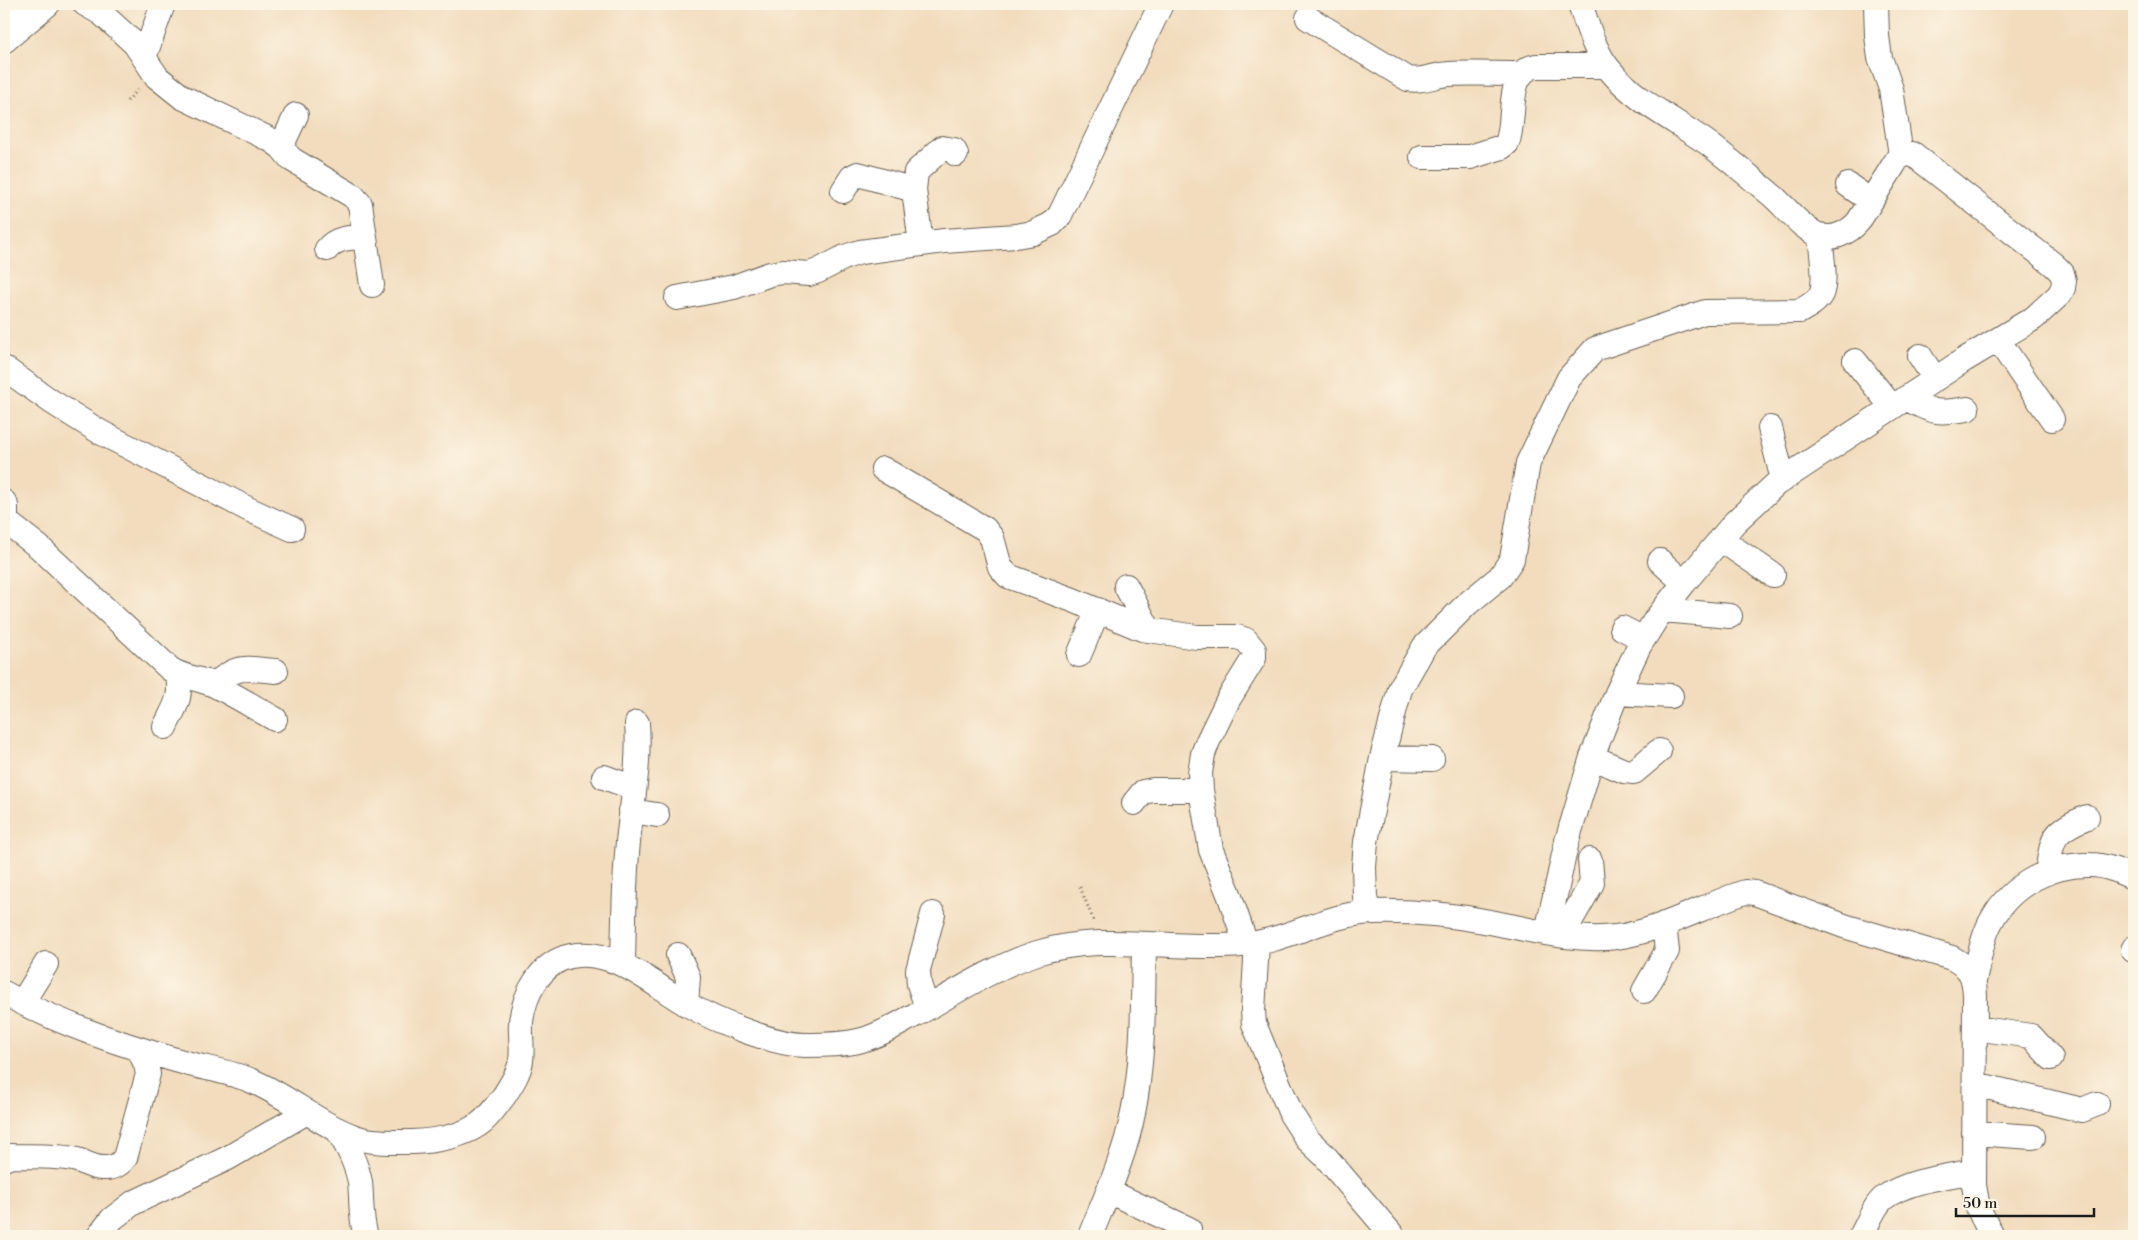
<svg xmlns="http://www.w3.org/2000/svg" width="2138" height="1240" viewBox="0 0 2138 1240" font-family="'Libre Bodoni',serif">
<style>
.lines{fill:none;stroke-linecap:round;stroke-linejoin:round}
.minor-casing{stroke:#675f54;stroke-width:26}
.path{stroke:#675f54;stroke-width:3;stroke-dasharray:1 4;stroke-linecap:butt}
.minor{stroke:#fff;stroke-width:24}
</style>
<rect width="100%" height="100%" fill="#fcf5e5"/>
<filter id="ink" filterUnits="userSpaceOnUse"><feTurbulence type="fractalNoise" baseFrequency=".02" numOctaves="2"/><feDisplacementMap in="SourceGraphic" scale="10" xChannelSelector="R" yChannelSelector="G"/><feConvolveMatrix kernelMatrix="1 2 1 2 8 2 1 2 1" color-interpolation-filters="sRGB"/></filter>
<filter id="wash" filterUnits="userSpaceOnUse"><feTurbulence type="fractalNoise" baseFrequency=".0096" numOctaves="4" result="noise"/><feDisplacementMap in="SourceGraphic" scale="20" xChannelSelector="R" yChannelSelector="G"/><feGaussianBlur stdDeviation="1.12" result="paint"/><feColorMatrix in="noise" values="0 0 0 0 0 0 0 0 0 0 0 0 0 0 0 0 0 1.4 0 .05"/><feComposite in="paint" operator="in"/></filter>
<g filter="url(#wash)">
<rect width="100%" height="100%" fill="#f2dcbd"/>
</g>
<g filter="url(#ink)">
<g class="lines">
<g class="minor-casing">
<path id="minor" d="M 16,4 L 20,27
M 85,4 L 101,13 L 135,44 L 157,77 L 182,97 L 271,140 L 281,147 L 291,159 L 353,196 L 360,204 L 372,285
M 1876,4 L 1877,36 L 1880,58 L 1891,89 L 1901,155
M 1308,18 L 1408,79 C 1422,82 1434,75 1449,74 C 1473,73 1496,74 1520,74
M 4,41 L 48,4
M 144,58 L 163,4
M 281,147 L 296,115
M 1422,157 L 1470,157 L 1502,147 L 1507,143 C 1517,119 1504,72 1536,66 L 1606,66
M 1848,185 L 1871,201
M 843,191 L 852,177 L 858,174 L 914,190
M 921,244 L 914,190 L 916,172 L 942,148 L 954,150 L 956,154
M 327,249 C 336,237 351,238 365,237
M 677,298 L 734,287 L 770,274 L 783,272 L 809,274 L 818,271 L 845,257 L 860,252 L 944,241 L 1016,236 L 1033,233 L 1052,224 L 1060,215 L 1161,4
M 1998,340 L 2052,419
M 1920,356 L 1935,379
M 1855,361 L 1892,407
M 4,368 L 52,402 L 100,432 L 248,509 L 292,529
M 1906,398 C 1933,413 1937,414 1967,409
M 1770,428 L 1783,480
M 883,469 L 985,529 L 992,538 L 1000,567 L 1008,576 L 1073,600 L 1142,629 L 1197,637 L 1237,637 L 1246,640 L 1254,650 L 1254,658 L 1228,700 L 1208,741 L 1203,754 L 1200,773 L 1201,790 L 1211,850 L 1229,894 L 1246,944
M 4,502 L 6,505 L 6,523
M 4,523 L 12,526 L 39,547 L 170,669 C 183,678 199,678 214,685 C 235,695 255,708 275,719
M 1720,539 L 1773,575
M 1660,561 L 1684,583
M 1126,586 L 1149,630
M 1663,610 L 1730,616
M 1622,628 L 1643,639
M 1079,655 L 1098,610
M 214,685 C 240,663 244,669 276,671
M 1617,693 L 1671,696
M 165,727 C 175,706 182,699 178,675
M 1592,757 L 1624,771 L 1634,772 L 1659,751
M 1382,758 L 1432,759
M 604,777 L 634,788
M 1134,803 L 1143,792 L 1153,790 L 1201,790
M 631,811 L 657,815
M 2047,873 C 2053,836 2052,832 2087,817
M 1368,912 L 1365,897 L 1364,867 L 1366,842 L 1382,758 L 1400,689 L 1424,647 L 1467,604 L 1500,577 L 1512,559 L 1528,463 L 1569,378 L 1595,349 L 1705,312 L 1800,311 C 1807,307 1817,302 1821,294 C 1827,281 1821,250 1820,235
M 1547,932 L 1567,841 L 1592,757 L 1617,693 L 1639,646 L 1656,619 L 1684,583 L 1735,522 L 1776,484 L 1964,360 L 2034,318 L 2059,295 L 2063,288 L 2064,281 L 2062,273 L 2054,265 L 1913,154 L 1906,154 L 1898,158 L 1858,222 C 1849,232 1834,240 1821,236 C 1803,230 1787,209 1774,197 C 1753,179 1731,161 1709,144 C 1675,120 1636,102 1609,69 C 1594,51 1588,26 1580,4
M 1563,934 L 1592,883 L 1590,860
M 1257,943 L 1253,1011 L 1254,1024 L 1291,1114 L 1307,1139 L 1324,1155 L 1393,1236
M 2133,950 L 2134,948
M 678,955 L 688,977 L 686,1004
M 623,964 C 624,924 624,882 628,842 C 632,802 640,764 637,723
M 1974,981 C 1979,960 1982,936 1993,918 C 2012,884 2052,864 2090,865 C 2106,865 2121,872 2134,878
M 1644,991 L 1667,951 L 1664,924
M 4,993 C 61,1025 123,1045 186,1063 C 208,1069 231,1072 252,1081 C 288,1096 318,1124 355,1137 C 372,1143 394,1142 413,1142 C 434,1141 460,1137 478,1125 C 489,1118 496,1106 504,1096 C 511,1085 519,1073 521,1061 C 523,1048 520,1035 521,1022 C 524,994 541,962 571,956 C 614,948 650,983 685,1003 C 713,1020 772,1044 804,1045 C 823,1045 845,1045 862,1040 C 881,1035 898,1024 915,1015 C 954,993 994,967 1037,953 C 1103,932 1174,951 1241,945 C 1286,942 1328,913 1374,912 C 1413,911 1452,915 1490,922 C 1531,930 1575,942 1616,937 C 1661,931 1702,906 1745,892 L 1755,893 L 1844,926 L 1952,958 C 1970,968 1974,974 1975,995 L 1974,1185 L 1978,1208 L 1992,1236
M 22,1003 L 46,964
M 927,1008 L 919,984 L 918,970 L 933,914
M 1975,1028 L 2031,1036 L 2051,1058
M 1975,1084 L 2082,1110 L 2097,1104
M 337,1129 C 347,1146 356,1162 360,1182 C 362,1200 360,1218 366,1236
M 1974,1133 L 2033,1137
M 4,1159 L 11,1156 C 32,1157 56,1155 77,1160 C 87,1163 94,1169 106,1168 C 115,1168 120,1164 125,1158 L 148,1074 L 146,1065 L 139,1049
M 1108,1191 L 1189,1229
M 99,1236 L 112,1219 L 133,1203 L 228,1158 L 307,1112
M 1090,1236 C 1106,1196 1125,1156 1133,1113 C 1144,1058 1143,1000 1144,944
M 1861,1236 C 1868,1224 1874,1205 1885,1197 C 1910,1180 1945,1177 1974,1171"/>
</g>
<path class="path" d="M 127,101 L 140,88
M 1080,887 L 1095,924"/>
<use href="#minor" class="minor"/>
</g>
</g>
<rect width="2138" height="1240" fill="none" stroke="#fcf5e5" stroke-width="20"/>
<path d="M1956 1208v8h138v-8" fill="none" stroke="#1c1c1c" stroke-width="2.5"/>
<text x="1963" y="1208" font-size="15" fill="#1c1c1c" stroke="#fcf5e5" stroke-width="4" paint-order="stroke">50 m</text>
</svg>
